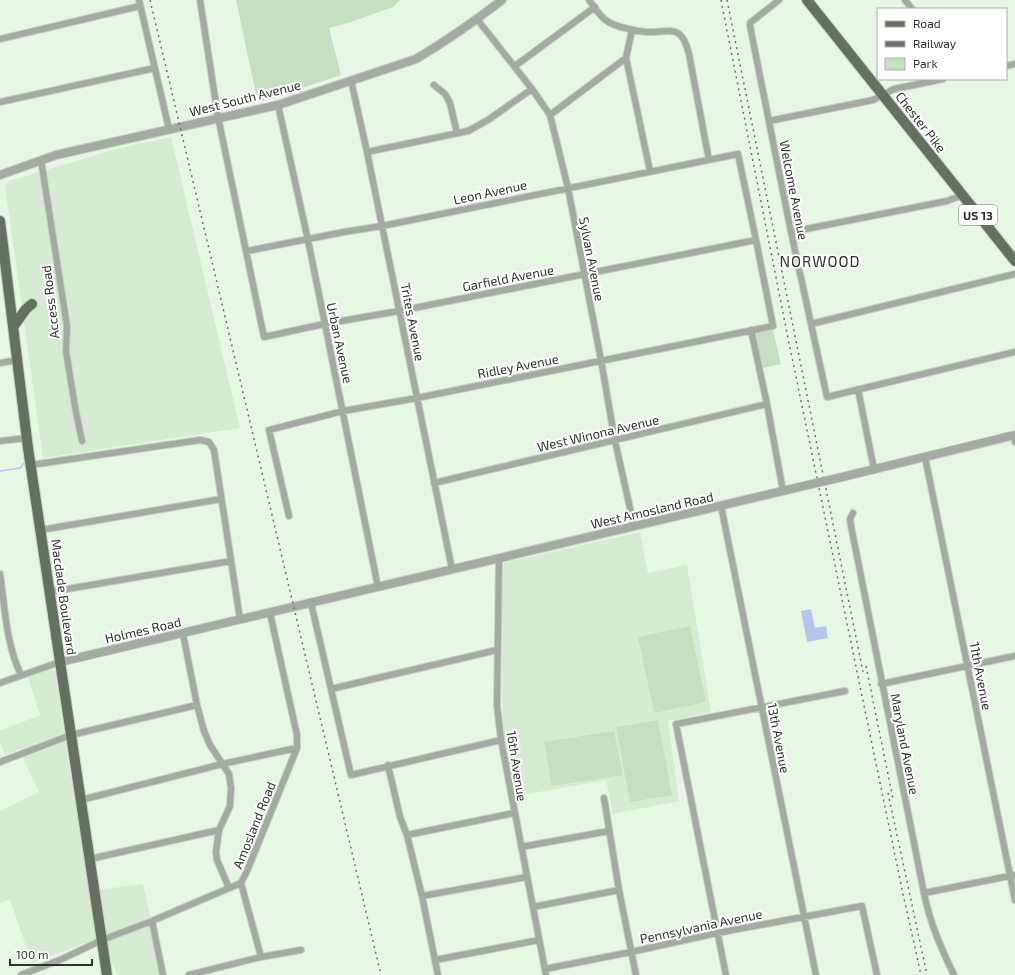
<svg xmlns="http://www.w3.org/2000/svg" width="1015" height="975" viewBox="0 0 1015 975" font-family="'Exo 2',sans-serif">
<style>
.built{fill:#d6ecd2}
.green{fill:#c6dfc1}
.water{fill:#b5c6ed}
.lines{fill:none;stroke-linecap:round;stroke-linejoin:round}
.stream{stroke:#b5c6ed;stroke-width:1.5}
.minor-casing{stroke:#c5d5c2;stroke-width:8}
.tertiary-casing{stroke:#c5d5c2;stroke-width:10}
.primary-casing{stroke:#c5d5c2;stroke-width:12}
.minor{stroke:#a4aba3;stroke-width:6}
.tertiary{stroke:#a4aba3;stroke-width:8}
.primary{stroke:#647161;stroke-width:10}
.rail{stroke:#687266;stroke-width:1.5;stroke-dasharray:2 4;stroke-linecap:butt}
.tertiary-bridge-casing{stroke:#c5d5c2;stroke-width:10;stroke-linecap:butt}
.tertiary-bridge{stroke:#a4aba3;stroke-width:8}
.labels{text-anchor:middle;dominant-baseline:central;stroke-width:4;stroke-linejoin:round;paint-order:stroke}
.shield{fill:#fff;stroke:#6c716b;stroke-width:1}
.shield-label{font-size:12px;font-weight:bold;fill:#2d342c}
.street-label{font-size:13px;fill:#2d342c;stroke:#fff}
.quarter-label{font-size:15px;letter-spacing:1px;fill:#2d342c;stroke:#fff}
</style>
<rect width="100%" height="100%" fill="#e6f8e3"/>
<path class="built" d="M 171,137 L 240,428 L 43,458 L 5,186 L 9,181 L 120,148 Z
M 640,532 L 648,573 L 687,565 L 711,712 L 668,721 L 679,801 L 613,814 L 606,780 L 516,796 L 504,740 L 502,696 L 502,569 L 504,563 Z
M 49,668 L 55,671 L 64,733 L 5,755 L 0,743 L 0,731 L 40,715 L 28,677 Z
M 65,742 L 90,891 L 143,884 L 163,975 L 118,975 L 111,962 L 107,935 L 32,963 L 10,900 L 0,903 L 0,811 L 39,792 L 23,758 Z"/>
<path class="green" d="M 236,0 L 400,0 L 393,7 L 351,22 L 329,28 L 341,75 L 263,101 L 257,99 Z
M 772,326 L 781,364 L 759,369 L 751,330 Z
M 690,626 L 706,702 L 654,713 L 638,637 Z
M 658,720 L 672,795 L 630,802 L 616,727 Z
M 614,731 L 623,775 L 552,786 L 544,742 Z"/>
<path class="water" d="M 811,609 L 815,628 L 826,626 L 828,638 L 807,642 L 801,611 Z"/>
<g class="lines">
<path class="stream" d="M 0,471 L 20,468 L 24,463"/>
<g class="minor-casing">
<path id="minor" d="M 139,0 L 169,129
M 200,0 L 218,117 L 264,337 L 324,324 L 399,311 L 756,240
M 589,0 C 594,6 600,17 607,21 C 615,27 637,31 646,32 C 670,33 681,22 689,54 L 709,160
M 779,0 L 750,23 L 750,26 L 791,232 L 827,397 L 1015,352
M 905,0 L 912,9
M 477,19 L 532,89 L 550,115 L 568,188 L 601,360 L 615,441 L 634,526
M 0,39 L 140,6
M 626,58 L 650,171
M 515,66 L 595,7
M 1006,66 L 1015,64
M 351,80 L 367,152 L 452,569
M 434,85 L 445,94 L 450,103 L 457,133
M 0,102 L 155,68
M 278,105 L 308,240 L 378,587
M 550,115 L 626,58 L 632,30
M 769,121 L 873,100 L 894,89 L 943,79
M 367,152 L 468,131 L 488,120 L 532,89
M 41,160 L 67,326 L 66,351 L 75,407 L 82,441
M 791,232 L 947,201 L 963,195
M 247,251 L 344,232 L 382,226 L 738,154 L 756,240 L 773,326 L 417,398 L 343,411 L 269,430 L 289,516
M 811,324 L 1015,274
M 751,330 L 767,404 L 783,491
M 0,363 L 17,360
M 858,389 L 874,469
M 1014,435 L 1015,442
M 0,441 L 27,438
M 925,457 L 1015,900
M 31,465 L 200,440 L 209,442 L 214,450 L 240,619
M 434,483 L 767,404
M 721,506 L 816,975
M 853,513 L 850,519 L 851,526 L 924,893 C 930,923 941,948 954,975
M 41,530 L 221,499
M 499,558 L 497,705 L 501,740 L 546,975
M 0,574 C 5,608 6,644 21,675
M 50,592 L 231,561
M 311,603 L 351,775 L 501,740
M 183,634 L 197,705 L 204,731 L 210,745 L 229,774 L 231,788 L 230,806 L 219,830 L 216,852 L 217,860 L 229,888
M 0,683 L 60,662
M 881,684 L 1015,656
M 331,689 L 497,650
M 0,762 L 71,735 L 197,705
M 388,765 L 400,817 L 407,835 L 422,896 L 438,975
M 604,798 L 619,890 L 636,975
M 81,800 L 222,764 L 297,748
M 407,835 L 514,813
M 521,847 L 609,831
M 90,859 L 219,830
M 241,883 L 261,957
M 924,893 L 1015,875
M 422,896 L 527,877
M 533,907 L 619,890
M 152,921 L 163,975
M 435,960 L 539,940
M 545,969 L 631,952 L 717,933 L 862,906 L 877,975
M 21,975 L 62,959 L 102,940 L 152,921 L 241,883 L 247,871 L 297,748 L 297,735 L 270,613
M 189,975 L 261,957 L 301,950
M 726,975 L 676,724 L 845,691"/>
</g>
<g class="tertiary-casing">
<path id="tertiary" d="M 0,175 L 56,155 L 278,105 L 416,59 C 446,41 475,21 502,0
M 838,478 L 1015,435
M 60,662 L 808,485"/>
</g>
<g class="primary-casing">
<path id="primary" d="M 807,0 L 1015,261
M 0,221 L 28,448 L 107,975
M 13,327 L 26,309 L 32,304"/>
</g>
<use href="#minor" class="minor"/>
<use href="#tertiary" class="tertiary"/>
<use href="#primary" class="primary"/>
<path class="rail" d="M 150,0 L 381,975
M 721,0 L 789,343 L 903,894 L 921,975
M 727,0 L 863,672
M 866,666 L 893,799
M 888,793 L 927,975"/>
<g class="tertiary-bridge-casing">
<path id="tertiary-bridge" d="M 808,485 L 838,478"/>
</g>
<use href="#tertiary-bridge" class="tertiary-bridge"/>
</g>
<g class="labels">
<rect class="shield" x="959" y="205" width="38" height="20" rx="3"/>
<g class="shield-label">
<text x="978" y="215">US 13</text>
</g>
<g class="street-label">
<text transform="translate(245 98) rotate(-14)">West South Avenue</text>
<text transform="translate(921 122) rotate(52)">Chester Pike</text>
<text transform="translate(794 190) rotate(79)">Welcome Avenue</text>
<text transform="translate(490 192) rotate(-12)">Leon Avenue</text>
<text transform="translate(592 259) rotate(79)">Sylvan Avenue</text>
<text transform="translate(508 278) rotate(-11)">Garfield Avenue</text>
<text transform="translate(50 302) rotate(-97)">Access Road</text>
<text transform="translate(413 322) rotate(79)">Trites Avenue</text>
<text transform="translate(340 343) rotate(78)">Urban Avenue</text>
<text transform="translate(518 366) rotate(-11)">Ridley Avenue</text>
<text transform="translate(598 433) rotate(-13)">West Winona Avenue</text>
<text transform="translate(652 510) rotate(-13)">West Amosland Road</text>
<text transform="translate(64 597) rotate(82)">Macdade Boulevard</text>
<text transform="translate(143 630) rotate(-13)">Holmes Road</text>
<text transform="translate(981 676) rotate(79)">11th Avenue</text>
<text transform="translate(779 738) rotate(79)">13th Avenue</text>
<text transform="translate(905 744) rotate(79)">Maryland Avenue</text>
<text transform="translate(517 766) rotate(81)">16th Avenue</text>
<text transform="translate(254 825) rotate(-68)">Amosland Road</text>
<text transform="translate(701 926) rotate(-12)">Pennsylvania Avenue</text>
</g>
<g class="quarter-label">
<text x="820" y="261">NORWOOD</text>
</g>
</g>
<rect x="877" y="8" width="130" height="72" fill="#ffffff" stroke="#abaeab"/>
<rect x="885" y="21" width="20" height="6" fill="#647161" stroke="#abaeab"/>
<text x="913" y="28" font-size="12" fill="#2d342c">Road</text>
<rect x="885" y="41" width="20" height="6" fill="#687266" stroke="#abaeab"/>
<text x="913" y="48" font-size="12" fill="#2d342c">Railway</text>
<rect x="885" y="58" width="20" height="12" fill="#c6dfc1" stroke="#abaeab"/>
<text x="913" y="68" font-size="12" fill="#2d342c">Park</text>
<path d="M10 959v6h82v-6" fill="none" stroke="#2d342c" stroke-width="2"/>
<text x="16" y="959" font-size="12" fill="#2d342c" stroke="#ffffff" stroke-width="3" paint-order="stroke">100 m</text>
</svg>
